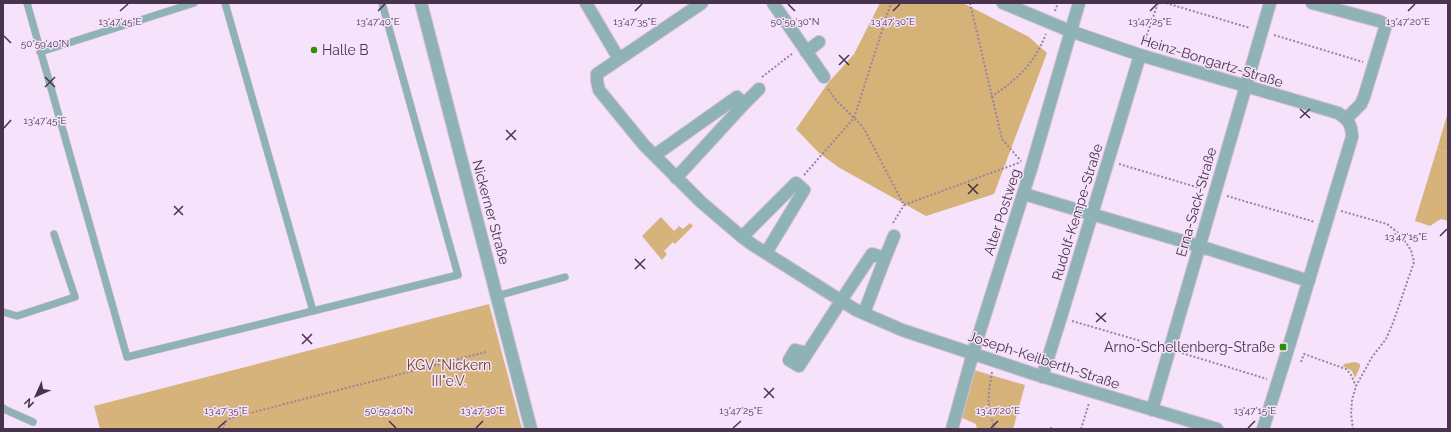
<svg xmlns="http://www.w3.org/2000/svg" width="1451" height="432" viewBox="0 0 1451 432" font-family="Raleway,sans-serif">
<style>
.green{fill:#d6b37a}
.forest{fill:#d5b278}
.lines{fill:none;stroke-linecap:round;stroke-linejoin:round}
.lane-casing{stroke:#d4bfd9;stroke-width:8}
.street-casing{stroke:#d4bfd9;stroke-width:14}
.path{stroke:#99849f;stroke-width:2;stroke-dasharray:2 2;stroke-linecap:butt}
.lane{stroke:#8fb2b4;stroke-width:7}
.street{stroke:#8fb2b4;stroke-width:12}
.ticks{fill:none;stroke:#48334e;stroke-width:1.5}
.poi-dot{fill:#308f05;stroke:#f7e2fc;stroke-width:1.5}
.labels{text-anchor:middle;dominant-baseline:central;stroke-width:3;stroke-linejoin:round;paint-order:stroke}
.poi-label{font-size:14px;fill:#48334e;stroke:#f7e2fc;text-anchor:start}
.street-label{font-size:14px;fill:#48334e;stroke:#f7e2fc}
.park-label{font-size:14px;fill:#62491d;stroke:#f7e2fc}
.ticks-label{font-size:10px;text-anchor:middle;fill:#48334e;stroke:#f7e2fc;stroke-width:3;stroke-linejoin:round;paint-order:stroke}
</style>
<rect width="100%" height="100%" fill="#f7e2fc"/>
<path class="green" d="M 1437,149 L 1448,152 L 1448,221 L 1441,219 L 1430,226 L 1415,221 Z
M 661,217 L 674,231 L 679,226 L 683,229 L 690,223 L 693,226 L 675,244 L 673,242 L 664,251 L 667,254 L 662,260 L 642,236 Z
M 489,304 L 522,429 L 100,429 L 94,406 Z
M 1355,362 L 1360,364 L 1360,367 L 1355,378 L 1352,371 L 1343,366 L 1344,364 Z
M 974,370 L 1025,385 L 1013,429 L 977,429 L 976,424 L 960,417 Z"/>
<path class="forest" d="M 880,3 L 963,3 L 1029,37 L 1047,53 L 994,194 L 926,216 L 838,167 L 818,152 L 796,129 L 828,83 L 854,54 Z
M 1448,112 L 1448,152 L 1437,149 Z"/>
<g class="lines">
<g class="lane-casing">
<path id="lane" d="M 27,3 L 127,357 L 458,275 L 382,3
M 225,3 L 313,311
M 40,52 L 194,3
M 497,296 L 565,277
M 3,312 L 17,316 L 75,297 L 54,234
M 3,408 L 6,410 L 33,422"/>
</g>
<g class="street-casing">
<path id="street" d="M 421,3 L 531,429
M 586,3 L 619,59
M 702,3 L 597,74 L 597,81 L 599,90 L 644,145 L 701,202 L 742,237 L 753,245 L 856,310 L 902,330 L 1034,374 L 1217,429
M 773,3 L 824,77
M 1003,3 L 1070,31 L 1140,55 L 1338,113 C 1348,119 1352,125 1352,137 L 1288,349 L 1263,429
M 1312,3 L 1379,21 L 1385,24 L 1385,28 L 1364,97 L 1361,104 L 1346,119
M 806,52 L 819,42
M 744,104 L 759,89
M 655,155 L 737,97 L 744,104 L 676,178
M 1024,194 L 1199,246 L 1309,281
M 742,237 L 796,183 L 804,190 L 766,253
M 885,258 L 894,236
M 807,353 L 795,350 L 789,360 L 799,366 C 823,329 847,291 872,254 L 885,258 L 864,313
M 1042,377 L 1061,317 L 1140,55
M 1152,410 L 1270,3
M 952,429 L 973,353 L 1031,169 L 1079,3"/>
</g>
<path class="path" d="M 970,3 L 1002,139 L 1021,161
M 1166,3 L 1250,28
M 1055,11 L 1058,3
M 1274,35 L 1363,62
M 1144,43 L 1158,3
M 762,77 L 793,53
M 828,89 L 836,100 L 863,127 L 904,205 L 1021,162
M 991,97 C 1019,78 1033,65 1046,34
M 1119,164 L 1203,189
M 804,175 L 854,118 L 891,3
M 1227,196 L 1315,222
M 1341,211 L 1387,224 L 1397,232 L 1404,240 L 1411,250 L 1414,262 L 1393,323 L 1386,339 L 1372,357 L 1356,386 L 1352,400 L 1351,414 L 1353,429
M 893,223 L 904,205
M 1072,321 L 1158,346
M 1182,353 L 1267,379
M 1301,362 L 1304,354 L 1346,369 L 1351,375 L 1356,386
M 992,372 C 988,396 986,405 995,429
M 223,429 L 225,422 L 231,418 L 486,352
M 1051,429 L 1051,427
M 1081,429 L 1089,403"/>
<use href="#lane" class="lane"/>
<use href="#street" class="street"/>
</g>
<path class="ticks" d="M 788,4 L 795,11M 120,11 L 128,4M 378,11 L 385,4M 635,11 L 642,4M 893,11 L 900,4M 1150,11 L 1157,4M 1408,11 L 1415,4M 4,36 L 11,43M 839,55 L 849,65M 839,65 L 849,55M 45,77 L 55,87M 45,87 L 55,77M 1300,109 L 1310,118M 1300,118 L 1310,109M 4,128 L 11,120M 506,130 L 516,140M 506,140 L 516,130M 968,184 L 978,194M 968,194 L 978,184M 174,206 L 183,215M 174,215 L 183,206M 1440,236 L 1447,229M 635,259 L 645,269M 635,269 L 645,259M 1096,313 L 1106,322M 1096,322 L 1106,313M 302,334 L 312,344M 302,344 L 312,334M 764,388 L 774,398M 764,398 L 774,388M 389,421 L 396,428M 218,428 L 226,421M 476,428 L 483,421M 733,428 L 741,421M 991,428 L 998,421M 1248,428 L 1255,421"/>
<g class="poi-dot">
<circle cx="314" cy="50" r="4"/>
<rect x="1279" y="343" width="8" height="8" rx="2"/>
</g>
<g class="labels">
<g class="poi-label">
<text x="322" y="50">Halle B</text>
<text x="1275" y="347" text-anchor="end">Arno-Schellenberg-Straße</text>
</g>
<g class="street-label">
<text transform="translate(1212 61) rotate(17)">Heinz-Bongartz-Straße</text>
<text transform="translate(1196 202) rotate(-74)">Erna-Sack-Straße</text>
<text transform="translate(491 212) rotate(75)">Nickerner Straße</text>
<text transform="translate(1002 212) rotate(-72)">Alter Postweg</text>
<text transform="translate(1077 212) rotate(-73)">Rudolf-Kempe-Straße</text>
<text transform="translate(1044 360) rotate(18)">Joseph-Keilberth-Straße</text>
</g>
<g class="park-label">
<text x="449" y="365">KGV "Nickern<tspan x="449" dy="16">III"e.V.</tspan></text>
</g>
</g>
<g class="ticks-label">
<text x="120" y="25">13°47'45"E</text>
<text x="635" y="25">13°47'35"E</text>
<text x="795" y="25">50°59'30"N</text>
<text x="893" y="25">13°47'30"E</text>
<text x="1150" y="25">13°47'25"E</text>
<text x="1408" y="25">13°47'20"E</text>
<text x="378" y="25">13°47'40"E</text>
<text x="45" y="47">50°59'40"N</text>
<text x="45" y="124">13°47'45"E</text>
<text x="1406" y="240">13°47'15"E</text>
<text x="226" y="414">13°47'35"E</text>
<text x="389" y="414">50°59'40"N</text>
<text x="483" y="414">13°47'30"E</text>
<text x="741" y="414">13°47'25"E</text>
<text x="998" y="414">13°47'20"E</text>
<text x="1255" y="414">13°47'15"E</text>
</g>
<rect width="1451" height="432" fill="none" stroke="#48334e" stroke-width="8"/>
<g transform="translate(36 396) rotate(225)" stroke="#f7e2fc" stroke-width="3" paint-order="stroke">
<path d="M0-3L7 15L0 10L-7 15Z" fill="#48334e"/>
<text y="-6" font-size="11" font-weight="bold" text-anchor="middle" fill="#48334e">N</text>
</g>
</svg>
